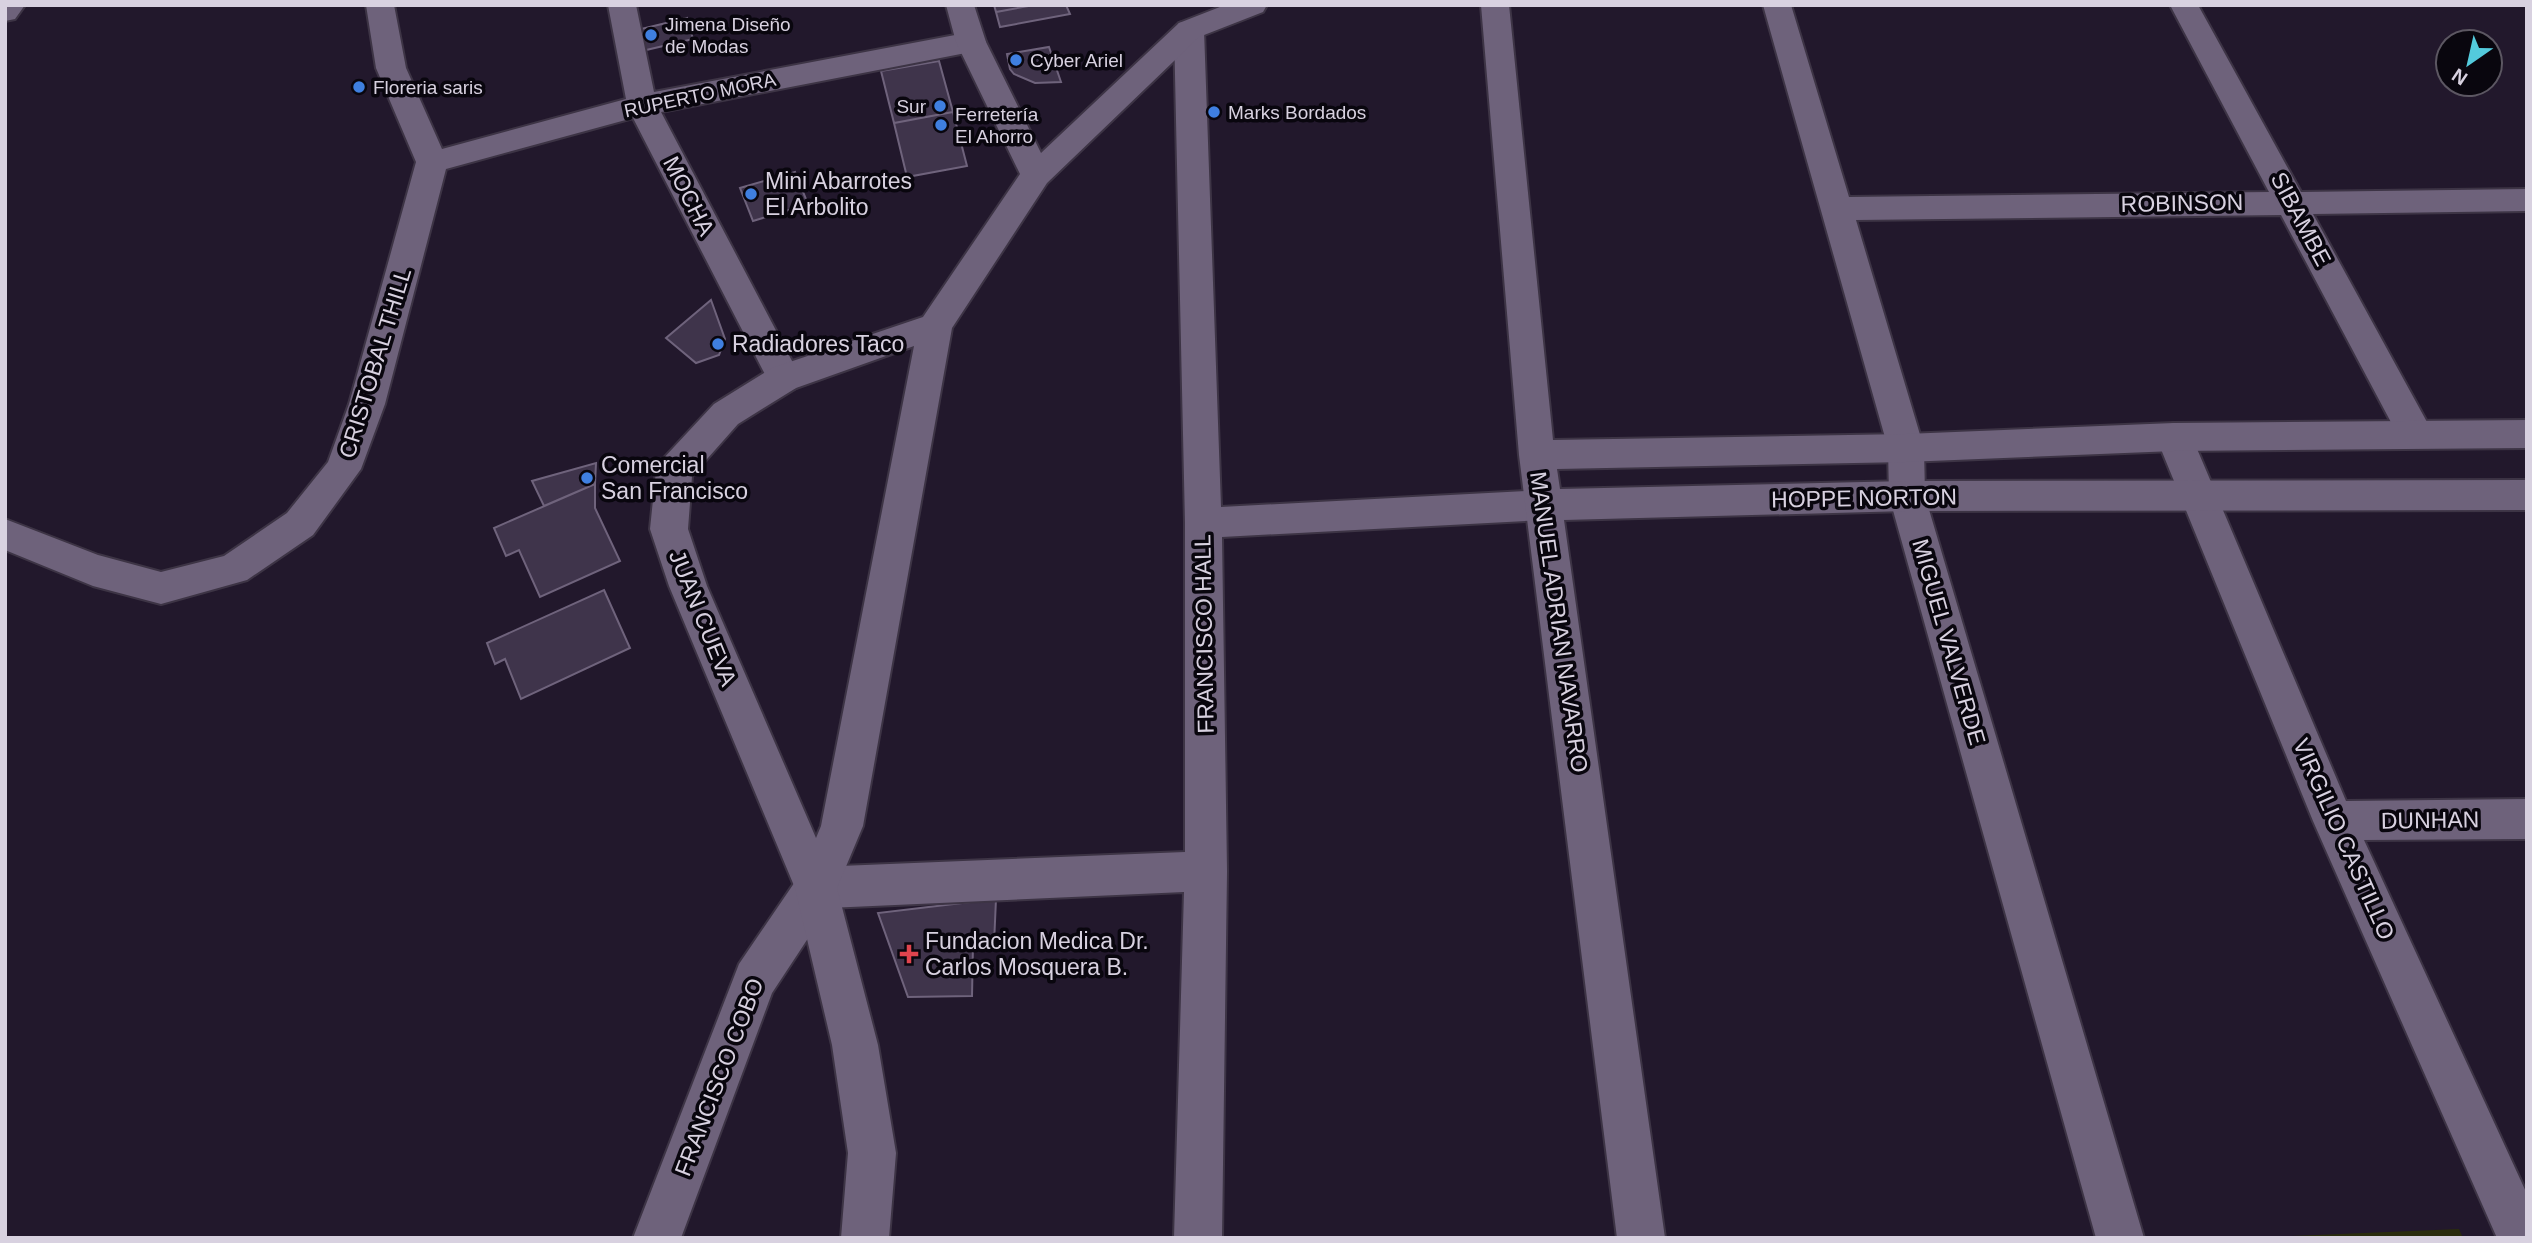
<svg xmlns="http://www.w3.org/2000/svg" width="2532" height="1243" viewBox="0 0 2532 1243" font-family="Helvetica,sans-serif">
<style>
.green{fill:#2a2c0d}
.building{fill:#3f344b;stroke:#6f637c;stroke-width:2}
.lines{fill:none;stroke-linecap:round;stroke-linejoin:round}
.street-casing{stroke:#3d3445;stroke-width:4}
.secondary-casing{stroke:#3d3445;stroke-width:4}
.street{fill:#6e627b;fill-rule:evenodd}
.secondary{fill:#6e627b;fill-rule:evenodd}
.shop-dot{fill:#3f7fe0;stroke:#09060e;stroke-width:2.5}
.health-dot{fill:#e0444e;stroke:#09060e;stroke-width:2.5}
.labels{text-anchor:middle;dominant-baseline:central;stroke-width:7;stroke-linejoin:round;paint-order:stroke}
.far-poi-label{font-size:19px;fill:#d8d1e0;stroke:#09060e;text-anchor:start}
.far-street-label{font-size:19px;fill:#d8d1e0;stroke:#09060e}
.poi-label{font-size:23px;fill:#d8d1e0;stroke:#09060e;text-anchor:start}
.street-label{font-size:23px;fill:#d8d1e0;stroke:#09060e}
</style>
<rect width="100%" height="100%" fill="#22182c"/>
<path class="green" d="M 2459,1229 L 2463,1238 L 2246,1238 Z"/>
<path class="building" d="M 994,5 L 1034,5 L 996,12 Z
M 1034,5 L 1066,5 L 1070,14 L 1000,27 L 996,12 Z
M 687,18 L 693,39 L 642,51 L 637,30 Z
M 1049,47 L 1061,82 L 1035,83 L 1014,74 L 1010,69 L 1007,54 Z
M 939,61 L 953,112 L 894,123 L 881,71 Z
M 953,112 L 967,166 L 907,177 L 894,123 Z
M 795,172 L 808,204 L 753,221 L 740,188 Z
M 711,300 L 725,339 L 719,355 L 696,363 L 666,338 Z
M 596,463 L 595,484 L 544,506 L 532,481 Z
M 595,484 L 595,508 L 620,561 L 540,597 L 519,550 L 506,556 L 494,528 Z
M 604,590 L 630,648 L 521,699 L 505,659 L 495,664 L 487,643 Z
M 996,899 L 994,944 L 973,944 L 972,996 L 908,997 L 878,913 Z"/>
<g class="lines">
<g class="street-casing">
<path id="street" d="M 5,5 L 25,5 L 15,19 L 5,21 Z
M 366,5 L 394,5 L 406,68 L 442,149 L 626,99 L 608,5 L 636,5 L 654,92 L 971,32 L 981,35 L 986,42 L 981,49 L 971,52 L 661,112 L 801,378 L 796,388 L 784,391 L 772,388 L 633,118 L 446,169 L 385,404 L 361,469 L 313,535 L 247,580 L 161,604 L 93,586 L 5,550 L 5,519 L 98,555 L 161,572 L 224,556 L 287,513 L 328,462 L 349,404 L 416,162 L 376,68 Z
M 1763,5 L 1791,5 L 1849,197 L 2269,192 L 2170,5 L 2198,5 L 2301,192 L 2527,189 L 2527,211 L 2313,214 L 2433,433 L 2428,443 L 2415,447 L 2402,443 L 2281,215 L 1856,220 L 1924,448 L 1925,496 L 2144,1238 L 2096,1238 L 1889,496 L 1888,448 Z
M 1189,21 L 1199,23 L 1204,30 L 1221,507 L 1543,490 L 1556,494 L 1561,505 L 1556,516 L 1543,520 L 1222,537 L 1227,871 L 1222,1238 L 1174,1238 L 1184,892 L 828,908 L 772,993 L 681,1238 L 633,1238 L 739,964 L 801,873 L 816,867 L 1185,852 L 1185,523 L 1174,30 L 1179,23 Z
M 2174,423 L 2187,427 L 2192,437 L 2346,801 L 2527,799 L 2527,839 L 2364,840 L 2527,1194 L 2527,1238 L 2497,1238 L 2313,821 L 2156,437 L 2161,427 Z"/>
</g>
<g class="secondary-casing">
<path id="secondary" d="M 946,5 L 974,5 L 986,42 L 1041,153 L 1179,23 L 1225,5 L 1267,5 L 1263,12 L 1199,37 L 1047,183 L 952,328 L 863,826 L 837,888 L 878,1045 L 896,1153 L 889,1238 L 841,1238 L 848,1153 L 832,1045 L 795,888 L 669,586 L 650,529 L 656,471 L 661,461 L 714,404 L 772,368 L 923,317 L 1020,174 L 956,42 ZM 914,346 L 821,826 L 816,838 L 707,586 L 688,529 L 692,476 L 738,424 L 796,388 Z
M 1481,5 L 1509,5 L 1553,440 L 1906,434 L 2174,423 L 2527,420 L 2527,448 L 2174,451 L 1906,462 L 1557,469 L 1560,489 L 1907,481 L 2527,480 L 2527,510 L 1907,511 L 1564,520 L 1665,1238 L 1617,1238 L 1519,455 Z"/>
</g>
<use href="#street" class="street"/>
<use href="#secondary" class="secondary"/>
</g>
<g class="shop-dot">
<circle cx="651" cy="35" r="7"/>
<circle cx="1016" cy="60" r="7"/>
<circle cx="359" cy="87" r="7"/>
<circle cx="940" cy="106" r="7"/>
<circle cx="1214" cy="112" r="7"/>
<circle cx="941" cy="125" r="7"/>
<circle cx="751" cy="194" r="7"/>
<circle cx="718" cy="344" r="7"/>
<circle cx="587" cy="478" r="7"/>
</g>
<path class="health-dot" d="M905.5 943.5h7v7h7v7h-7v7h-7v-7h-7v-7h7z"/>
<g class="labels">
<g class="far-poi-label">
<text x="665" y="24">Jimena Diseño<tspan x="665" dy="22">de Modas</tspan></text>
<text x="1030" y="60">Cyber Ariel</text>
<text x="373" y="87">Floreria saris</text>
<text x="926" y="106" text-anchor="end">Sur</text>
<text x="1228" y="112">Marks Bordados</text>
<text x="955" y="114">Ferretería<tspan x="955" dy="22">El Ahorro</tspan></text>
</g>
<g class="far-street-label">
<text transform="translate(700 95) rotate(-12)">RUPERTO MORA</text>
</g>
<g class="poi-label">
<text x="765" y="181">Mini Abarrotes<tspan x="765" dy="26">El Arbolito</tspan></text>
<text x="732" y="344">Radiadores Taco</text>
<text x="601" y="465">Comercial<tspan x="601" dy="26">San Francisco</tspan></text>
<text x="925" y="941">Fundacion Medica Dr.<tspan x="925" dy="26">Carlos Mosquera B.</tspan></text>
</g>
<g class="street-label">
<text transform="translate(689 196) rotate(63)">MOCHA</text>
<text transform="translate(2182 203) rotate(-1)">ROBINSON</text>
<text transform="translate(2301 219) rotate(62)">SIBAMBE</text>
<text transform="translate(375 363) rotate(-73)">CRISTOBAL THILL</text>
<text transform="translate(1864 498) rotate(-1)">HOPPE NORTON</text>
<text transform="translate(703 618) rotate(68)">JUAN CUEVA</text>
<text transform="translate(1559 622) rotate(82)">MANUEL ADRIAN NAVARRO</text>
<text transform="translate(1204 634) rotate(-91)">FRANCISCO HALL</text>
<text transform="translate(1949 642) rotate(74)">MIGUEL VALVERDE</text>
<text transform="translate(2430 820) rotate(-1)">DUNHAN</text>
<text transform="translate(2344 839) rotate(66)">VIRGILIO CASTILLO</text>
<text transform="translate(719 1077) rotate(-69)">FRANCISCO COBO</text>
</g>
</g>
<rect width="2532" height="1243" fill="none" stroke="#d8d1e0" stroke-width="14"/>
<g transform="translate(2469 63) rotate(214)"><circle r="33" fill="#09060e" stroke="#5c5762" stroke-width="2"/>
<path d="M0-5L12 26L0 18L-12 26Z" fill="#53cadc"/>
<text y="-10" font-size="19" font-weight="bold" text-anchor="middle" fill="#d8d1e0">N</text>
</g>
</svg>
